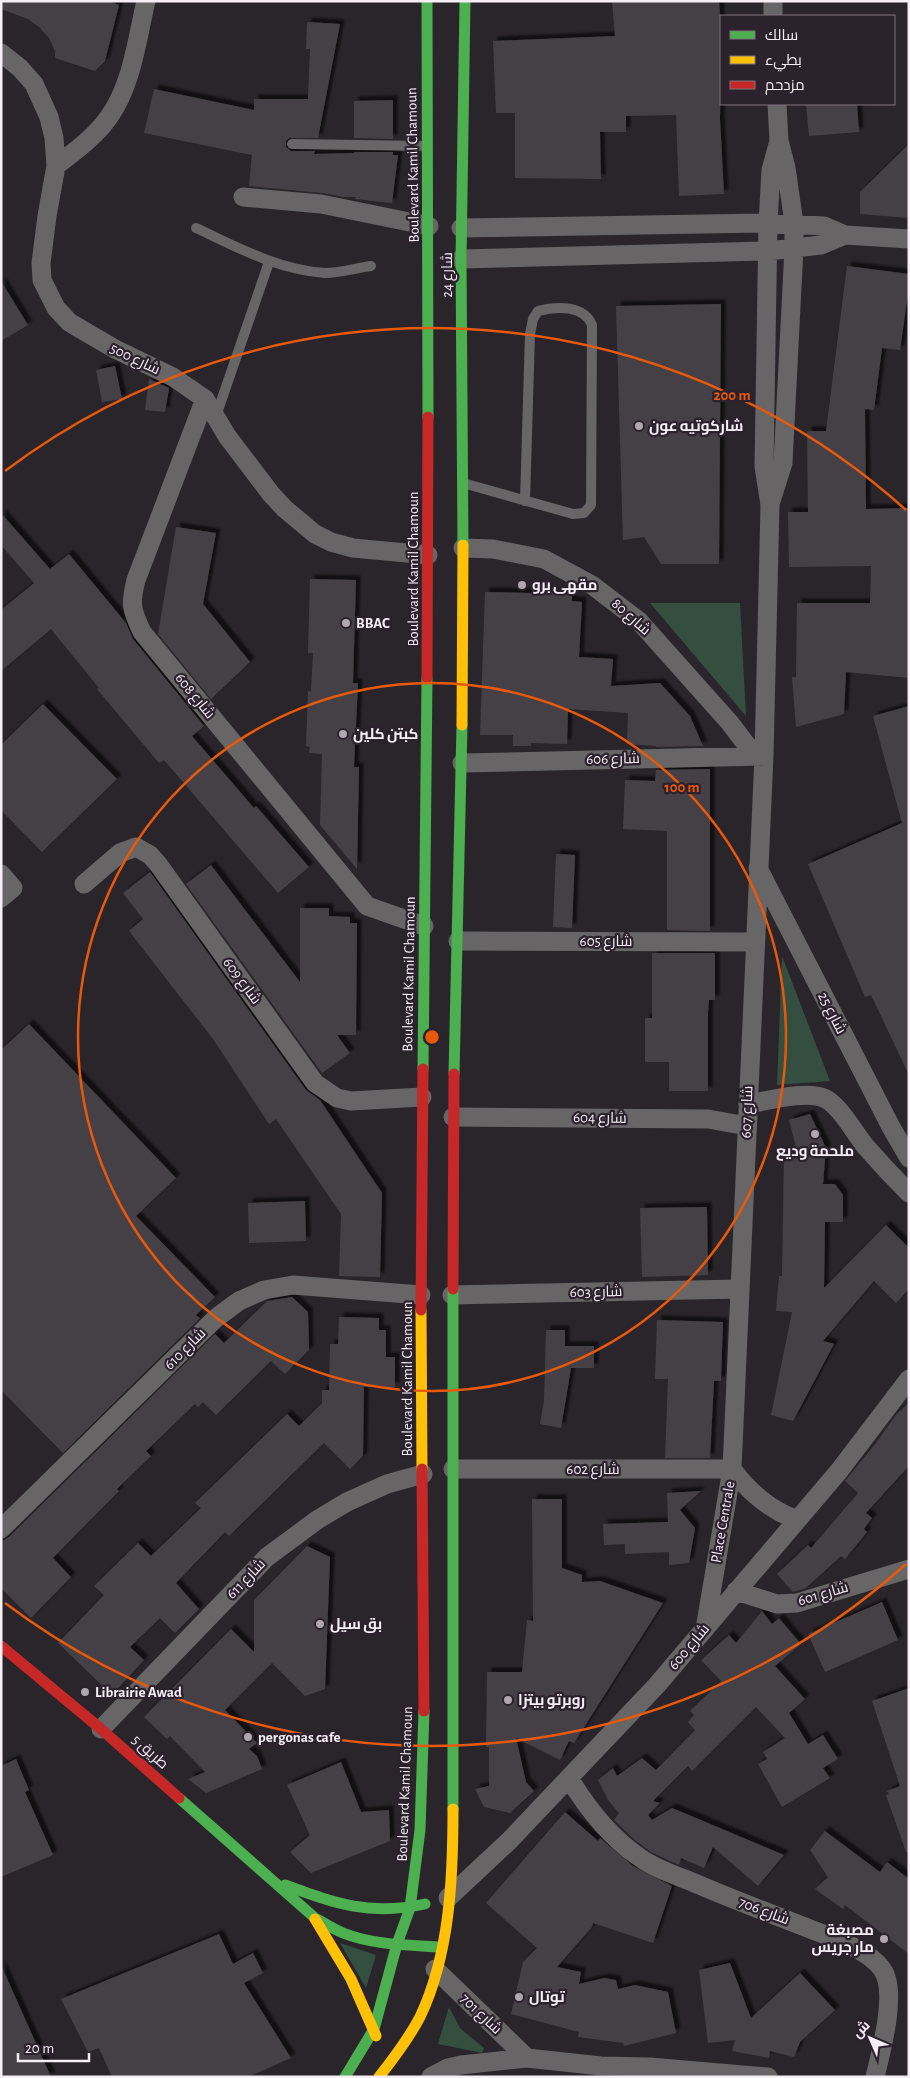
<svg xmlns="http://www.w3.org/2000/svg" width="910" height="2078" viewBox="0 0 910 2078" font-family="'Alegreya Sans',Cairo,sans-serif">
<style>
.green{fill:#344e40}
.building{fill:#454145;filter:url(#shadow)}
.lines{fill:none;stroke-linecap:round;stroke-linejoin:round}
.lane{stroke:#676565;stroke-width:10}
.street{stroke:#676565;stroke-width:19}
.fast{stroke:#4caf50;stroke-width:11}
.slow{stroke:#ffc107;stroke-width:11}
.jam{stroke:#c62828;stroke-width:11}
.ring{fill:none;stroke:#e8590c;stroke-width:2.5}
.poi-dot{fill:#afa8af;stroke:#2c222d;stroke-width:2}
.labels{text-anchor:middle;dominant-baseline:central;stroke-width:4.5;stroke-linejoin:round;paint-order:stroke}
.street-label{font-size:15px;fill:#f6eff6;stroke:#2c222d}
.poi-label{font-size:15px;font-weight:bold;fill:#f6eff6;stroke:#2c222d;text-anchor:start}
.centre{fill:#e8590c;stroke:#2c222d;stroke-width:2.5}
.ring-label{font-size:15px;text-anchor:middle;font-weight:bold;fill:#e8590c;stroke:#2c222d;stroke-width:4.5;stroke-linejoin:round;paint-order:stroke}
</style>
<defs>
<filter id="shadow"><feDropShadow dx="4.5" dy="-4.5" stdDeviation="1" flood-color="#0009"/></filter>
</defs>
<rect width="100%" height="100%" fill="#2a252a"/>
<path class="green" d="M 650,603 L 740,603 L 746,716 Z
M 782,956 L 830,1081 L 777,1085 Z
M 340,1943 L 376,1955 L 366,1988 Z
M 449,2007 L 460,2028 L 484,2048 L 482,2053 L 438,2044 Z"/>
<path class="building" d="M 1,1 L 109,1 L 119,5 L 105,61 L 95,71 L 55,58 L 55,51 L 49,38 L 39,27 L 28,19 L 1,9 Z
M 612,1 L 719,1 L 721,28 L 720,119 L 724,194 L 679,196 L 676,115 L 626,116 L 626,132 L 600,132 L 601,179 L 515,178 L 515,113 L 496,113 L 493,41 L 615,36 Z
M 307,22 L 340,24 L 318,138 L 289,138 L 286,141 L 286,147 L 291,151 L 315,151 L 314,154 L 354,153 L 354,152 L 393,152 L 393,155 L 398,155 L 392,203 L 355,199 L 356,197 L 344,197 L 322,193 L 249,186 L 252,155 L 144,133 L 154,89 L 254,110 L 254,99 L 308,99 L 310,49 L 306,49 Z
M 393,100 L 393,139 L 354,138 L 354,101 Z
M 806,104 L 857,104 L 859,132 L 809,136 Z
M 909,144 L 909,218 L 860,214 L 860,192 Z
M 847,266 L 909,274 L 909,287 L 900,350 L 882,348 L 874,410 L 865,409 L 866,509 L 909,508 L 909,678 L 846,672 L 844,714 L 796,727 L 792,677 L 796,677 L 797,603 L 870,603 L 871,566 L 789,567 L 788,512 L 808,512 L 807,431 L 826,431 Z
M 1,281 L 28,325 L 1,341 Z
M 721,304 L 719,564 L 661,564 L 644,537 L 623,540 L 616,306 Z
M 115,366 L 122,399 L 102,402 L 96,370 Z
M 149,379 L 169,388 L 165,412 L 145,410 Z
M 1,513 L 50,569 L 69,554 L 126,623 L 133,639 L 204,726 L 192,736 L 254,808 L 256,806 L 309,867 L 278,893 L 164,760 L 159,763 L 97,689 L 99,688 L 51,629 L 1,671 L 1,610 L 34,583 L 1,545 Z
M 176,527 L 216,533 L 203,604 L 250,662 L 211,699 L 158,634 Z
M 310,579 L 356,580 L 353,683 L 358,683 L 354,767 L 359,767 L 357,869 L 320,825 L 322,754 L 309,753 L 310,747 L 306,746 L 308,691 L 311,692 L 313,653 L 308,653 Z
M 485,592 L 572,594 L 572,601 L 582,602 L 579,657 L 613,659 L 611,686 L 660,683 L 690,716 L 703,746 L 656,747 L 656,746 L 627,744 L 628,713 L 568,709 L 567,744 L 531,743 L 531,746 L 513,746 L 513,735 L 480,735 Z
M 43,704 L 117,779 L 42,852 L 1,810 L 1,745 Z
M 909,706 L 909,1075 L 871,995 L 865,997 L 808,864 L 902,823 L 873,716 Z
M 710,769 L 710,931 L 667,930 L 667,831 L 623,829 L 625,780 L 655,781 L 656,770 Z
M 556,854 L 575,855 L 572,928 L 553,927 Z
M 211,865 L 300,982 L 300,908 L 329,908 L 329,916 L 350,917 L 350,923 L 357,923 L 356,1035 L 337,1035 L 350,1053 L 322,1073 L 186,884 Z
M 150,872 L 306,1090 L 320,1100 L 382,1193 L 380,1277 L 339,1276 L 341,1214 L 276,1119 L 269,1124 L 213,1039 L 129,931 L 143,919 L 123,893 Z
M 652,953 L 715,953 L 715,1000 L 709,1000 L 708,1012 L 708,1091 L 669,1091 L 669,1062 L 645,1062 L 645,1018 L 652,1018 Z
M 29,1024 L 176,1178 L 136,1216 L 215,1297 L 196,1315 L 200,1318 L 63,1453 L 1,1390 L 1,1050 Z
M 810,1114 L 826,1148 L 823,1184 L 835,1184 L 843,1195 L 843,1222 L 825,1222 L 824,1288 L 886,1225 L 909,1248 L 909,1289 L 896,1303 L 874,1281 L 823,1341 L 834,1344 L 793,1421 L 771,1415 L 792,1312 L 776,1311 L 779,1276 L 782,1276 L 784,1155 L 798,1155 L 789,1120 Z
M 305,1201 L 306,1241 L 249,1243 L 248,1203 Z
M 707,1207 L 708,1275 L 642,1277 L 640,1208 Z
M 292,1297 L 308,1312 L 309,1350 L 285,1374 L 271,1361 L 216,1415 L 203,1402 L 198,1407 L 195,1404 L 146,1451 L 151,1456 L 117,1489 L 119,1491 L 53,1558 L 71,1577 L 31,1618 L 1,1588 L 1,1542 L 9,1537 L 215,1334 L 224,1343 L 267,1301 Z
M 339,1317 L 379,1318 L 379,1330 L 386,1330 L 386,1357 L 395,1357 L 395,1387 L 364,1387 L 363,1456 L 350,1469 L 324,1443 L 229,1536 L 225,1532 L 176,1583 L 199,1609 L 175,1633 L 160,1618 L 130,1647 L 144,1660 L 112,1695 L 58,1643 L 104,1595 L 94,1586 L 138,1543 L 151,1556 L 201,1508 L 195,1503 L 287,1414 L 299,1426 L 322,1403 L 322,1390 L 329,1390 L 330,1344 L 338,1344 Z
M 657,1320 L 723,1322 L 721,1381 L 714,1381 L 710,1458 L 665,1458 L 668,1379 L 655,1379 Z
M 546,1330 L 565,1330 L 565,1346 L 594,1346 L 594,1368 L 571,1368 L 561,1428 L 540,1424 L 544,1401 Z
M 909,1402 L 909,1466 L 866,1513 L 872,1518 L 864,1529 L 867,1532 L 845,1559 L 841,1556 L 806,1588 L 793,1592 L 777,1574 L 808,1545 L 811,1548 L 858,1493 L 845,1481 L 876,1443 L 896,1415 Z
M 701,1491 L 680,1510 L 695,1528 L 689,1563 L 669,1565 L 669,1552 L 625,1554 L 625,1544 L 604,1545 L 603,1524 L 668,1522 L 667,1493 Z
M 532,1499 L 562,1499 L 562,1568 L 582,1575 L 582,1582 L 600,1581 L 663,1603 L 574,1743 L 569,1741 L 560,1760 L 516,1738 L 526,1782 L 534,1791 L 510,1813 L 484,1807 L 475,1789 L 489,1786 L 489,1747 L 486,1747 L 487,1672 L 522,1672 L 527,1620 L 533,1621 Z
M 307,1546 L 330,1557 L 325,1689 L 305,1696 L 272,1663 L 225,1710 L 257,1743 L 249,1749 L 257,1756 L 262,1769 L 206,1793 L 188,1779 L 205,1772 L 170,1736 L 167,1739 L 144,1717 L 231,1629 L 254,1652 L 254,1600 Z
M 882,1602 L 898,1640 L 825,1672 L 808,1634 Z
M 762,1611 L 772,1624 L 779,1618 L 801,1644 L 775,1666 L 805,1699 L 789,1713 L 808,1744 L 823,1735 L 838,1759 L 823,1768 L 830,1778 L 782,1807 L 758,1764 L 767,1759 L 763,1752 L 785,1738 L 756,1707 L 692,1771 L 688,1766 L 653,1801 L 660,1803 L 648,1815 L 652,1820 L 672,1808 L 784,1855 L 758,1886 L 713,1847 L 704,1868 L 681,1858 L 679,1865 L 651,1852 L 635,1840 L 614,1820 L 619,1813 L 608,1800 L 598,1780 L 613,1768 L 617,1776 L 642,1758 L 656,1770 L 695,1730 L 688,1722 L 694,1715 L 690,1711 L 721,1681 L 701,1660 L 729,1635 L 736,1643 Z
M 909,1688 L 909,1852 L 906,1852 L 886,1795 L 889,1794 L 887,1791 L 900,1786 L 872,1701 Z
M 16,1759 L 29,1790 L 25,1792 L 53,1855 L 1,1877 L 1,1766 Z
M 341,1762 L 361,1812 L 389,1810 L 390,1841 L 311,1873 L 290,1852 L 310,1835 L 287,1785 Z
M 565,1812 L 598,1841 L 600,1838 L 633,1866 L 672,1886 L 653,1943 L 593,1923 L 592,1927 L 557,1967 L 581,1972 L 579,1984 L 604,1978 L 616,1980 L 618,1989 L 635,1985 L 668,1992 L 676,2033 L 624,2046 L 623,2043 L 578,2037 L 579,2032 L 511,2014 L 523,1962 L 537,1948 L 486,1903 Z
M 825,1831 L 880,1872 L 887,1862 L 909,1879 L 909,1954 L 845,1905 L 843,1909 L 815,1889 L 828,1877 L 810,1850 Z
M 219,1934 L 233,1964 L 253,1953 L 263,1973 L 244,1983 L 291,2058 L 248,2077 L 112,2077 L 99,2048 L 88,2052 L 61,1999 Z
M 730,1963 L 751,2018 L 800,1973 L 835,2010 L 800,2042 L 794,2057 L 770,2051 L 769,2058 L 732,2051 L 735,2040 L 708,2043 L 699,1970 Z
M 1,1965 L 51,2077 L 1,2077 Z"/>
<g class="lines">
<path class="lane" d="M 292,144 L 425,146
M 196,228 C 237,247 278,270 325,273 C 339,273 356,268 371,266
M 216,416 L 269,262
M 463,483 L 573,514 L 584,513 L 591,505 L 592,325 C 584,305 557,306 538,311 L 533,319 L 530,334 L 525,501"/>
<path class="street" d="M 773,1 L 773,16
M 1,53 L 20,68 L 34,84 L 49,117 L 54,138 L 56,166 L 47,216 L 41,263 L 42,280 L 56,308 L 69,322 L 84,331 L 115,349 L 173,377 L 205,399 L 227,436 L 271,494 L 285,509 L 315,534 L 331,542 L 353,548 L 428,555
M 56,166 C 75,151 95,137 109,117 C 132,85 137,39 146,1
M 243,197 L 321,204 L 429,226
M 461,228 L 768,223 L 824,226 L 845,235 L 909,239
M 461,259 L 768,251 L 821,245 L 845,235
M 205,399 L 136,580 C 130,604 131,609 142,632 L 367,906 L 424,926
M 771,501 L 783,463 L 794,248 L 794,223 L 786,168 L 779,141 L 777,104
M 463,548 L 493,549 L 544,559 L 592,585 L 639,621 L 730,723 L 755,756
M 462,763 L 764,756
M 758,868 L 891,1127 L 909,1158
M 1,874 L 13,888 L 1,898
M 84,884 L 120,853 L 136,847 L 150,855 L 158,864 L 315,1083 L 337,1098 L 351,1101 L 422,1097
M 458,941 L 755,942
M 748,1104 C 767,1101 806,1090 824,1098 C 840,1105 855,1134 866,1147 C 880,1163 894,1178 909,1193
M 453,1117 L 708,1119 L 747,1126
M 452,1295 L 740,1289
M 453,1469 L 732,1469
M 732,1469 C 750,1493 769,1509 797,1520
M 1,1529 L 216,1318 L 239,1301 L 264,1290 L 293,1285 L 421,1295
M 736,1591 L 777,1604 L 797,1603 L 909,1569
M 705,1629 L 732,1469 L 764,756 L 770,505 L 764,466 L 768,223 L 771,170 L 779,141
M 101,1729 L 267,1557 L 317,1520 L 347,1502 L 387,1484 L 423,1474
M 569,1778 C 587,1808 610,1837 639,1857 C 655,1869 678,1876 697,1884 C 734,1900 772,1914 810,1929 C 831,1937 869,1950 882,1969 C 898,1990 881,2052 875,2077
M 448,1898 L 509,1841 L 657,1685 L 839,1471 L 909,1379
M 435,1969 L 527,2058
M 431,2077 L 448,2068 L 461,2065 L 527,2058 L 601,2066 L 650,2067 L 768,2077"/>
<path class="fast" d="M 427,1 L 428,417
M 463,545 L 461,259 L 465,1
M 423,1069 L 427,678
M 454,1074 L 462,725
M 453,1289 L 453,1809
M 179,1798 L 315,1918 C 324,1923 333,1929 343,1933 C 373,1945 408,1945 440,1947
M 285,1885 C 337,1904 370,1916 425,1904
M 345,2077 L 374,2029 L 397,1944 L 410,1908 L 420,1830 L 424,1711"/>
<path class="slow" d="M 462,725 L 463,545
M 421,1310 L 422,1469
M 315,1919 L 351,1979 L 376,2036
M 379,2077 C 394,2058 409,2038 420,2017 C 450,1954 453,1878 453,1809"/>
<path class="jam" d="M 427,678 L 428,417
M 453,1289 L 454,1074
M 421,1310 L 423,1069
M 422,1469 L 424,1711
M 1,1646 L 101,1729 L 179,1798"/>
</g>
<g class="ring">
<circle cx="432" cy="1037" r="354"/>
<path d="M906 1564A709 709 0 0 1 5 1603M5 471A709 709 0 0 1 906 510"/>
</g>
<g class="poi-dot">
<circle cx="639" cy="426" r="5"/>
<circle cx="522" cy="585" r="5"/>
<circle cx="346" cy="623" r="5"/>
<circle cx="343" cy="734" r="5"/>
<circle cx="815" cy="1134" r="5"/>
<circle cx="320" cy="1624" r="5"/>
<circle cx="85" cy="1692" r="5"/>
<circle cx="508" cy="1700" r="5"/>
<circle cx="248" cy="1737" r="5"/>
<circle cx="884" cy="1939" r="5"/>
<circle cx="519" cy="1997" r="5"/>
</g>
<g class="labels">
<g class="street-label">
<text transform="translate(413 165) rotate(-91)">Boulevard Kamil Chamoun</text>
<text transform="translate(447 275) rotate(-90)">شارع 24</text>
<text transform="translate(135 359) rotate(26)">شارع 500</text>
<text transform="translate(413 569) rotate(-90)">Boulevard Kamil Chamoun</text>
<text transform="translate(631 617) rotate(42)">شارع 80</text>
<text transform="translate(195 696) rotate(51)">شارع 608</text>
<text transform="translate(613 759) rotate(-1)">شارع 606</text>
<text x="606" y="941">شارع 605</text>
<text transform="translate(409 974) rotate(-89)">Boulevard Kamil Chamoun</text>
<text transform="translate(242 981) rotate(54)">شارع 609</text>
<text transform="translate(832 1013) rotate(63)">شارع 25</text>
<text transform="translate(747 1112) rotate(-88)">شارع 607</text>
<text transform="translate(600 1118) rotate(1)">شارع 604</text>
<text transform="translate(596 1292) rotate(-1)">شارع 603</text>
<text transform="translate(185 1349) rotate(-45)">شارع 610</text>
<text transform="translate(407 1379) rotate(-90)">Boulevard Kamil Chamoun</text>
<text x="593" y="1469">شارع 602</text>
<text transform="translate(723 1522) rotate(-80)">Place Centrale</text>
<text transform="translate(246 1579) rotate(-46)">شارع 611</text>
<text transform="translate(823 1594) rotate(-16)">شارع 601</text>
<text transform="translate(689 1647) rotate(-50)">شارع 600</text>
<text transform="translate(150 1752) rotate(42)">طريق 5</text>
<text transform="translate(405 1784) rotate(-88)">Boulevard Kamil Chamoun</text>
<text transform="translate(764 1911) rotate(21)">شارع 706</text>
<text transform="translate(481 2014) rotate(44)">شارع 701</text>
</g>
<g class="poi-label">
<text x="649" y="426">شاركوتيه عون</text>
<text x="532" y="585">مقهى برو</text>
<text x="356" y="623">BBAC</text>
<text x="353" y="734">كبتن كلين</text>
<text x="815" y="1151" text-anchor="middle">ملحمة وديع</text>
<text x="330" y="1624">بق سيل</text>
<text x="95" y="1692">Librairie Awad</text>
<text x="518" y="1700">روبرتو بيتزا</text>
<text x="258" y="1737">pergonas cafe</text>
<text x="874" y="1930" text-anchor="end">مصبغة<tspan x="874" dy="17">مار جريس</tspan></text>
<text x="529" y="1997">توتال</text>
</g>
</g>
<circle cx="432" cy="1037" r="8" class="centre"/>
<g class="ring-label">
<text x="732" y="400">200 m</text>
<text x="682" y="792">100 m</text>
</g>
<rect width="910" height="2078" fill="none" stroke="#f6eff6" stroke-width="5"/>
<rect x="720" y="15" width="175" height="90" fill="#2c222d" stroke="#7d747d"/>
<rect x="730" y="31" width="25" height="8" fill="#4caf50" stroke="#7d747d"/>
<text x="765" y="40" font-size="15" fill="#f6eff6">سالك</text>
<rect x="730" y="56" width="25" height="8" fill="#ffc107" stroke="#7d747d"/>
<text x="765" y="65" font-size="15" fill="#f6eff6">بطيء</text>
<rect x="730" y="81" width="25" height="8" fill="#c62828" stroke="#7d747d"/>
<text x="765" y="90" font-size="15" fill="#f6eff6">مزدحم</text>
<g transform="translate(870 2038) rotate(315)" stroke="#2c222d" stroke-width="4" paint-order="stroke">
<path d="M0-4L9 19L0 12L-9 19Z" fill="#f6eff6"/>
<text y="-8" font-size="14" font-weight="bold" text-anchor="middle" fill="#f6eff6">ش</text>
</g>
<path d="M18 2053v8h71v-8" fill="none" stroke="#f6eff6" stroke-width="2.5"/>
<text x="25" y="2053" font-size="15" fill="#f6eff6" stroke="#2c222d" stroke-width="4" paint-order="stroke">20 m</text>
</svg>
